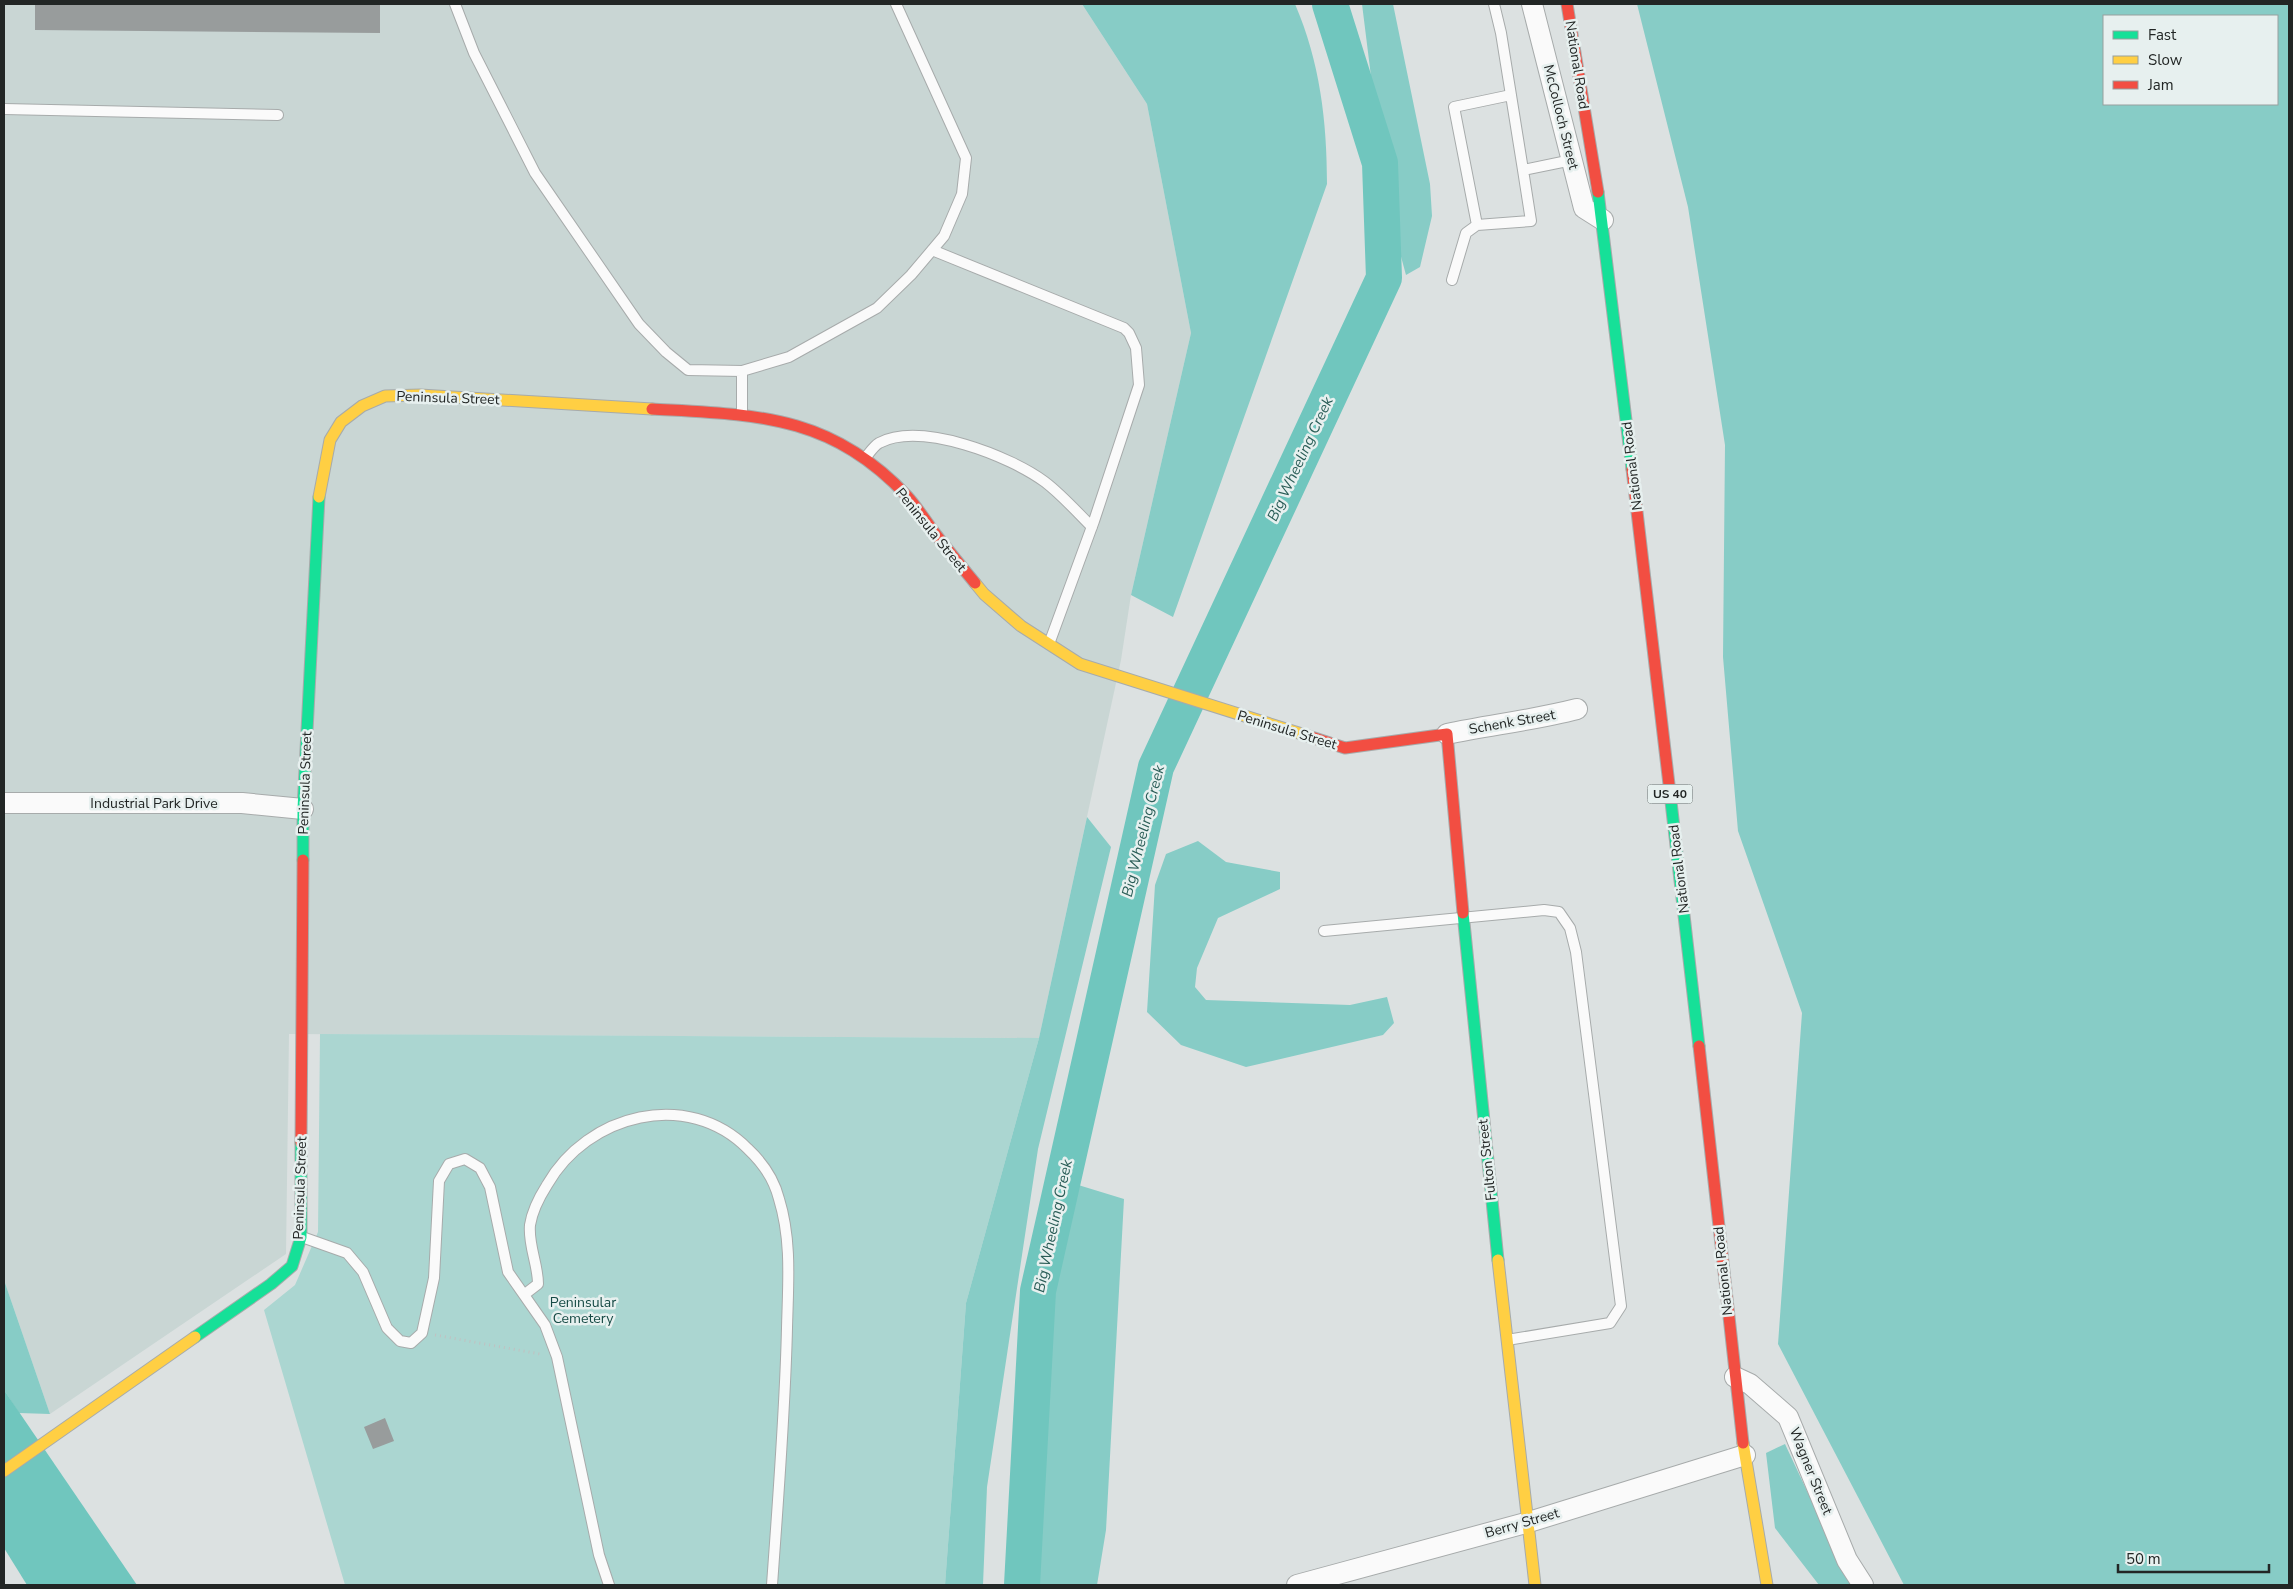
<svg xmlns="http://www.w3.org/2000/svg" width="2293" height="1589" viewBox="0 0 2293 1589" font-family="'Nunito Sans',sans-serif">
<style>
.built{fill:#c9d6d4}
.green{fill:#abd6d1}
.forest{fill:#87ccc6;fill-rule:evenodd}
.water{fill:#70c6be}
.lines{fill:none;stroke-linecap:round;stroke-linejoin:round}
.river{stroke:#70c6be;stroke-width:36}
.building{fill:#989c9c}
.lane-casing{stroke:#a7abab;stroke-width:12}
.street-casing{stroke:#a7abab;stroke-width:22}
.fast-casing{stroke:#a7abab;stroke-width:13}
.slow-casing{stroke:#a7abab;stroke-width:13}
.jam-casing{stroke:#a7abab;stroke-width:13}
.path{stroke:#c0c1c1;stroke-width:3;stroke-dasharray:1 4;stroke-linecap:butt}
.lane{stroke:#fafafa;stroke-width:10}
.street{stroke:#fafafa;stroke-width:20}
.fast{stroke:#16e098;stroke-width:11}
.slow{stroke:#ffcf43;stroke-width:11}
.jam{stroke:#f24e42;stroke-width:11}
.labels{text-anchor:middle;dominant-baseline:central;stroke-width:5;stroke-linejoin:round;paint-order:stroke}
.shield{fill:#e7f0ef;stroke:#5d6362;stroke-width:1}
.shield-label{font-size:12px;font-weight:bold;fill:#222625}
.street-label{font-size:14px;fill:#222625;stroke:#e7f0ef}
.park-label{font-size:14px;fill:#174b46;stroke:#e7f0ef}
.water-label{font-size:15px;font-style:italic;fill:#2a5d57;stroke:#e7f0ef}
</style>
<rect width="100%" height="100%" fill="#dce1e1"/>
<path class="built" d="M 4,4 L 1082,4 L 1147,104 L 1191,333 L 1131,595 L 1121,660 L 1039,1038 L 289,1034 L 286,1254 L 50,1414 L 4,1280 Z"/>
<path class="green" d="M 320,1034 L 1039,1038 L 966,1303 L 945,1585 L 345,1585 L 264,1310 L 295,1285 L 318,1232 Z"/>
<path class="forest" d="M 1082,4 L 1295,4 C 1320,62 1327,121 1327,184 L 1173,617 L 1131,595 L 1191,333 L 1147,104 Z
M 1362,4 L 1393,4 L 1430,184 L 1432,216 L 1420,267 L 1406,275 L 1387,205 Z
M 1637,4 L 2289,4 L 2289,1585 L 1904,1585 L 1778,1344 L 1802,1013 L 1738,831 L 1723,657 L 1725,445 L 1688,207 ZM 2277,16 L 2277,104 L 2104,104 L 2104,16 Z
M 1087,817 L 1111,847 L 1038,1149 L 987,1487 L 983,1585 L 945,1585 L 966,1303 L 1039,1038 Z
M 1198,841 L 1226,862 L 1280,872 L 1280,889 L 1218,918 L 1197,968 L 1195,987 L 1206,1000 L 1350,1005 L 1387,997 L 1394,1023 L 1383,1035 L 1246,1067 L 1181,1045 L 1147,1012 L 1155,885 L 1166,854 Z
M 1075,1184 L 1124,1199 L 1106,1530 L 1097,1585 L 1039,1585 L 1046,1342 Z
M 4,1280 L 50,1414 L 19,1413 L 4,1390 Z
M 1785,1444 L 1851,1585 L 1819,1585 L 1775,1528 L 1766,1453 Z"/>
<path class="water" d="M 4,1390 L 137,1585 L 27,1585 L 4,1548 Z"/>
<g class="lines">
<path class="river" d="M 1022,1585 L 1038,1291 L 1156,767 L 1384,278 L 1380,163 L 1330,4"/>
</g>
<path class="building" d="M 35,4 L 380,4 L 380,33 L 35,30 Z
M 385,1418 L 394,1441 L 373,1449 L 364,1427 Z"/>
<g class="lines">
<g class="lane-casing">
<path id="lane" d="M 455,4 L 474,53 L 535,173 L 639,324 L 666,352 L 688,370 L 742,371 L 789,357 L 877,308 L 911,275 L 944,236 L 962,194 L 966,158 L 896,4
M 1494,4 L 1501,33 L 1523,170 L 1572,160
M 1511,95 L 1454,107 L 1477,225 L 1531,221 L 1523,170
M 4,109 L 278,115
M 932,250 L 1124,328 L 1129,333 L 1136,348 L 1139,385 L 1094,521 L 1049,644
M 1452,280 L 1466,233 L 1477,225
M 742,413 L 742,371
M 866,457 C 870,452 874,446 879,443 C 921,421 1010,456 1045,482 C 1062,495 1077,512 1092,527
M 1324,931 L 1544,910 L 1559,912 L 1570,928 L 1576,952 L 1621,1306 L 1610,1323 L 1507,1340
M 302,1237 L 347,1253 L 363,1272 L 387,1328 L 400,1341 L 411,1343 L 422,1333 L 434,1278 L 439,1181 L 449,1164 L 465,1159 L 480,1168 L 490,1187 L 508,1272 L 545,1325 L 557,1357 L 599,1555 L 609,1585
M 525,1294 L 538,1284 C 538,1264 528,1245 530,1225 C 532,1212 540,1196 547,1185 C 587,1114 688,1088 748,1149 C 763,1163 774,1179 779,1199 C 792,1241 788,1284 787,1328 C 785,1414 778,1500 772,1585"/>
</g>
<g class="street-casing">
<path id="street" d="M 1532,4 L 1584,208 L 1603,220
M 1447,734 C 1490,725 1534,720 1577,709
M 4,803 L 242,803 L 303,809
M 1735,1377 L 1750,1384 L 1788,1417 L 1847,1560 L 1863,1585
M 1297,1585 L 1529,1522 L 1745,1455"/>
</g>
<g class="fast-casing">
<path id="fast" d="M 1598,192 L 1632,469
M 1670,793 L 1699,1046
M 303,860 L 303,809 L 319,497
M 1463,913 L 1498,1260
M 195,1337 L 271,1284 L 292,1266 L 301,1237 L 301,1143"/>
</g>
<g class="slow-casing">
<path id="slow" d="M 319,497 L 330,440 L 341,422 L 362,406 L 385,396 L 420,395 L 652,409
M 975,583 L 984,594 L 1021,626 L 1080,664 L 1305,735
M 1498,1260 L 1535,1585
M 1743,1443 L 1767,1585
M 4,1471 L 195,1337"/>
</g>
<g class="jam-casing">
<path id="jam" d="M 1567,4 L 1598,192
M 652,409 C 756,415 830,414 907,496 C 917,507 925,520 934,532 C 947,549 961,566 975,583
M 1632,469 L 1670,793
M 1305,735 L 1345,748 L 1447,734 L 1463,913
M 1699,1046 L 1743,1443
M 301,1143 L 303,860"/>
</g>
<path class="path" d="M 435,1335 L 540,1354"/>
<use href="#lane" class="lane"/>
<use href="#street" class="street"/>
<use href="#fast" class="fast"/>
<use href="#slow" class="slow"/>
<use href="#jam" class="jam"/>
</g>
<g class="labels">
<rect class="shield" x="1647.5" y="784.5" width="45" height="19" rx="4"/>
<g class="shield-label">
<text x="1670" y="794">US 40</text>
</g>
<g class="street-label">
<text transform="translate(1577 65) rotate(81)">National Road</text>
<text transform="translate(1561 117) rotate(76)">McColloch Street</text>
<text transform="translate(448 398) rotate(2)">Peninsula Street</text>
<text transform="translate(1632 466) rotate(-97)">National Road</text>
<text transform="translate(931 530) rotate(51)">Peninsula Street</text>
<text transform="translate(1512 722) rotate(-10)">Schenk Street</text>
<text transform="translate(1287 730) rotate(17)">Peninsula Street</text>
<text transform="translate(305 783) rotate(-88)">Peninsula Street</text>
<text x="154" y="803">Industrial Park Drive</text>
<text transform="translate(1679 869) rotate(-97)">National Road</text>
<text transform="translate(1487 1160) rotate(-96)">Fulton Street</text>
<text transform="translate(300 1188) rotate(-88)">Peninsula Street</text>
<text transform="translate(1723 1271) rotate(-96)">National Road</text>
<text transform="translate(1811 1471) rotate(68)">Wagner Street</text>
<text transform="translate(1522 1523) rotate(-16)">Berry Street</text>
</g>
<g class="park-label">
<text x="583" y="1302">Peninsular<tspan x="583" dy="16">Cemetery</tspan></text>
</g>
<g class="water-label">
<text transform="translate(1300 459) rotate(-65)">Big Wheeling Creek</text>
<text transform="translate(1143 831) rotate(-76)">Big Wheeling Creek</text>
<text transform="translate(1053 1226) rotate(-78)">Big Wheeling Creek</text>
</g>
</g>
<rect width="2293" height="1589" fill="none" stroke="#222625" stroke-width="10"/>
<rect x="2103" y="15" width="175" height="90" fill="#e7f0ef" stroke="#989f9e"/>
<rect x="2113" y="31" width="25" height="8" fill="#16e098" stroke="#989f9e"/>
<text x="2148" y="40" font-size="15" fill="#222625">Fast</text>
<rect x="2113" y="56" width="25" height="8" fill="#ffcf43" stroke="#989f9e"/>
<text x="2148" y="65" font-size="15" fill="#222625">Slow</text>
<rect x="2113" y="81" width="25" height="8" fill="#f24e42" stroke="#989f9e"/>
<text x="2148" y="90" font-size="15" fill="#222625">Jam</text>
<path d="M2118 1564v8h151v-8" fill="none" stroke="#222625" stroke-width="2.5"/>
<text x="2126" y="1564" font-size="15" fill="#222625" stroke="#e7f0ef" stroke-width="4" paint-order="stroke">50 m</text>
</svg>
